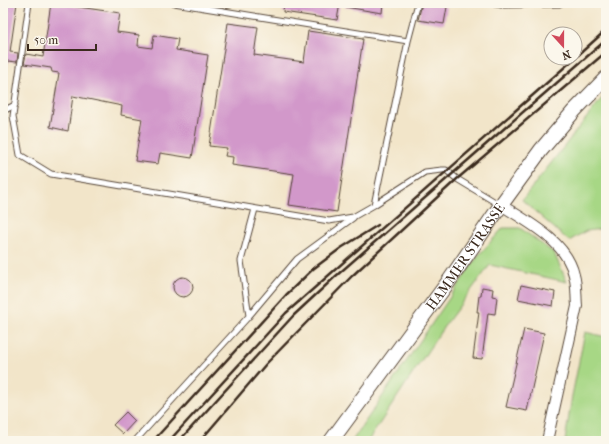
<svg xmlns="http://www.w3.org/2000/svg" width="609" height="444" viewBox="0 0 609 444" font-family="'IM FELL French Canon',serif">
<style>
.green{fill:#a7d785;stroke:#718052}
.building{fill:#d298ca}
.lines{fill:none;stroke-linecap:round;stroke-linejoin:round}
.lane-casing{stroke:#564638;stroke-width:7}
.street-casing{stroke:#564638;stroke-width:12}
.secondary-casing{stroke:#564638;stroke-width:16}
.lane{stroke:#fff;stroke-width:5}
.street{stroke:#fff;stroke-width:10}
.secondary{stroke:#fff;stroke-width:14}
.rail{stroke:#3b2a1e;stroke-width:2.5}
.labels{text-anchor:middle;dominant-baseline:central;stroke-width:3;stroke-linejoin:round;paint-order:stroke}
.street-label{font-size:14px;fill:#3b2a1e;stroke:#fbf7ec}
</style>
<rect width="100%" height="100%" fill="#fbf7ec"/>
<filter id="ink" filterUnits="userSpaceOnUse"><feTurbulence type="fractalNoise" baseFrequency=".025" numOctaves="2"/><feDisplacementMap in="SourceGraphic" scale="8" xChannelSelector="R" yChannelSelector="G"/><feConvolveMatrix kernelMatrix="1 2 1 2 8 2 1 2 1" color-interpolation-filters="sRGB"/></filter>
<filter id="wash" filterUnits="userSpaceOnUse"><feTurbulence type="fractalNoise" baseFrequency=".012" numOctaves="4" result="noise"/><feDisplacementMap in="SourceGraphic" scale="16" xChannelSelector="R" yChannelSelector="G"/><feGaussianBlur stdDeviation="0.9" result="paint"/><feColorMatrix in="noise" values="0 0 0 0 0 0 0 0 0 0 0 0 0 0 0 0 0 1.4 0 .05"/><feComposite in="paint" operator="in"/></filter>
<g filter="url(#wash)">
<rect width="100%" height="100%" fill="#f2e5c9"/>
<path class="green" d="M 606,93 L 606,209 L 601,229 L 586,231 L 569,241 L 522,200 Z
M 503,228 L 520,228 L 554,253 L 567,282 L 490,265 L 443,328 L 368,441 L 352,441 L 478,256 Z
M 585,332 L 606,337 L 606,441 L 565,441 L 572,396 Z"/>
<g id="blocks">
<path class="building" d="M 3,3 L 17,3 L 10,52 L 18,53 L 17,62 L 8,61 L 7,68 L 3,67 Z
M 51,3 L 120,13 L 117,32 L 139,35 L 138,46 L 152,48 L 154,35 L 178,39 L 176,50 L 208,55 L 192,158 L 160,153 L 158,164 L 135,161 L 142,119 L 121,115 L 122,106 L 73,96 L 68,131 L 50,127 L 59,73 L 52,72 L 51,68 L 24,64 L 26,54 L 43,57 Z
M 284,3 L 340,3 L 337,20 L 283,12 Z
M 345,3 L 383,3 L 382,13 L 345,7 Z
M 422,3 L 447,7 L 444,24 L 418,20 Z
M 228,23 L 258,27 L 254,55 L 304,62 L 308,31 L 363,39 L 337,212 L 289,205 L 294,174 L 232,165 L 233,157 L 225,156 L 227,148 L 209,146 Z
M173 287a10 10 0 1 1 20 0a10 10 0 1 1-20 0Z
M 521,285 L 555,292 L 553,306 L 518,299 Z
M 482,287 L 493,289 L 492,296 L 497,297 L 495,314 L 488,313 L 482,359 L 473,358 L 479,312 L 477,312 L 479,296 L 481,296 Z
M 524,329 L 544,333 L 527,411 L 506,407 Z
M 126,412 L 135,421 L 123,434 L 113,425 Z"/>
</g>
</g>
<g filter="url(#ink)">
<use href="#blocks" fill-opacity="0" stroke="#564638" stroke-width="1"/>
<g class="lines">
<g class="lane-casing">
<path id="lane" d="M 29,3 L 13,116 L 20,155 L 51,174 L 329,221 L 353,217 L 374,205 L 408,41 L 418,3
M 174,3 L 408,41
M 490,3 L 502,5 L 559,4 L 561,3
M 3,111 L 15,105
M 374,205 L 425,172 L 442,170 L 446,170 L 457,179 L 500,205
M 249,316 L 241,261 L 255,209
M 135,441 L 249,316 L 297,259 L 353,218"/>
</g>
<g class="street-casing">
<path id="street" d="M 501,205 C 528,222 567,242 574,275 C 577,285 576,296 577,306 L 547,441"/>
</g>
<g class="secondary-casing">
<g id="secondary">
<path id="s1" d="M 331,441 L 449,281 L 501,205 L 541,150 L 574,111 L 606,78"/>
</g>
</g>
<use href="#lane" class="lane"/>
<use href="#street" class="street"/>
<use href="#secondary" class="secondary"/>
<path class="rail" d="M 575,58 L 606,30
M 528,108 L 606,40
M 153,441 L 286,295 L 313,269 L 341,248 L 378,225
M 169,441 L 286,313 L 575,58
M 179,441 L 293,316 L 336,276 L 531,105
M 200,441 L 266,364 L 352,276 L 457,179 L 606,52"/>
</g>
</g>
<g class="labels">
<g class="street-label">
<text stroke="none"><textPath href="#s1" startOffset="228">HAMMER STRASSE</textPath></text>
</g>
</g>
<rect width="609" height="444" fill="none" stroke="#fbf7ec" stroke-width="16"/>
<g transform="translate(563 46) rotate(159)"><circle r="19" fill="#fbf7ec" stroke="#aea59a"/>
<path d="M0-3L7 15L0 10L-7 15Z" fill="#d1495b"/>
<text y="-6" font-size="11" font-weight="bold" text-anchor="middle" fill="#3b2a1e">N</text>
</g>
<path d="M28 44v6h68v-6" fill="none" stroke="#3b2a1e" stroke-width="2"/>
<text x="34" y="44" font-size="12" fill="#3b2a1e" stroke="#fbf7ec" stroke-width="3" paint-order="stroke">50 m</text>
</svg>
